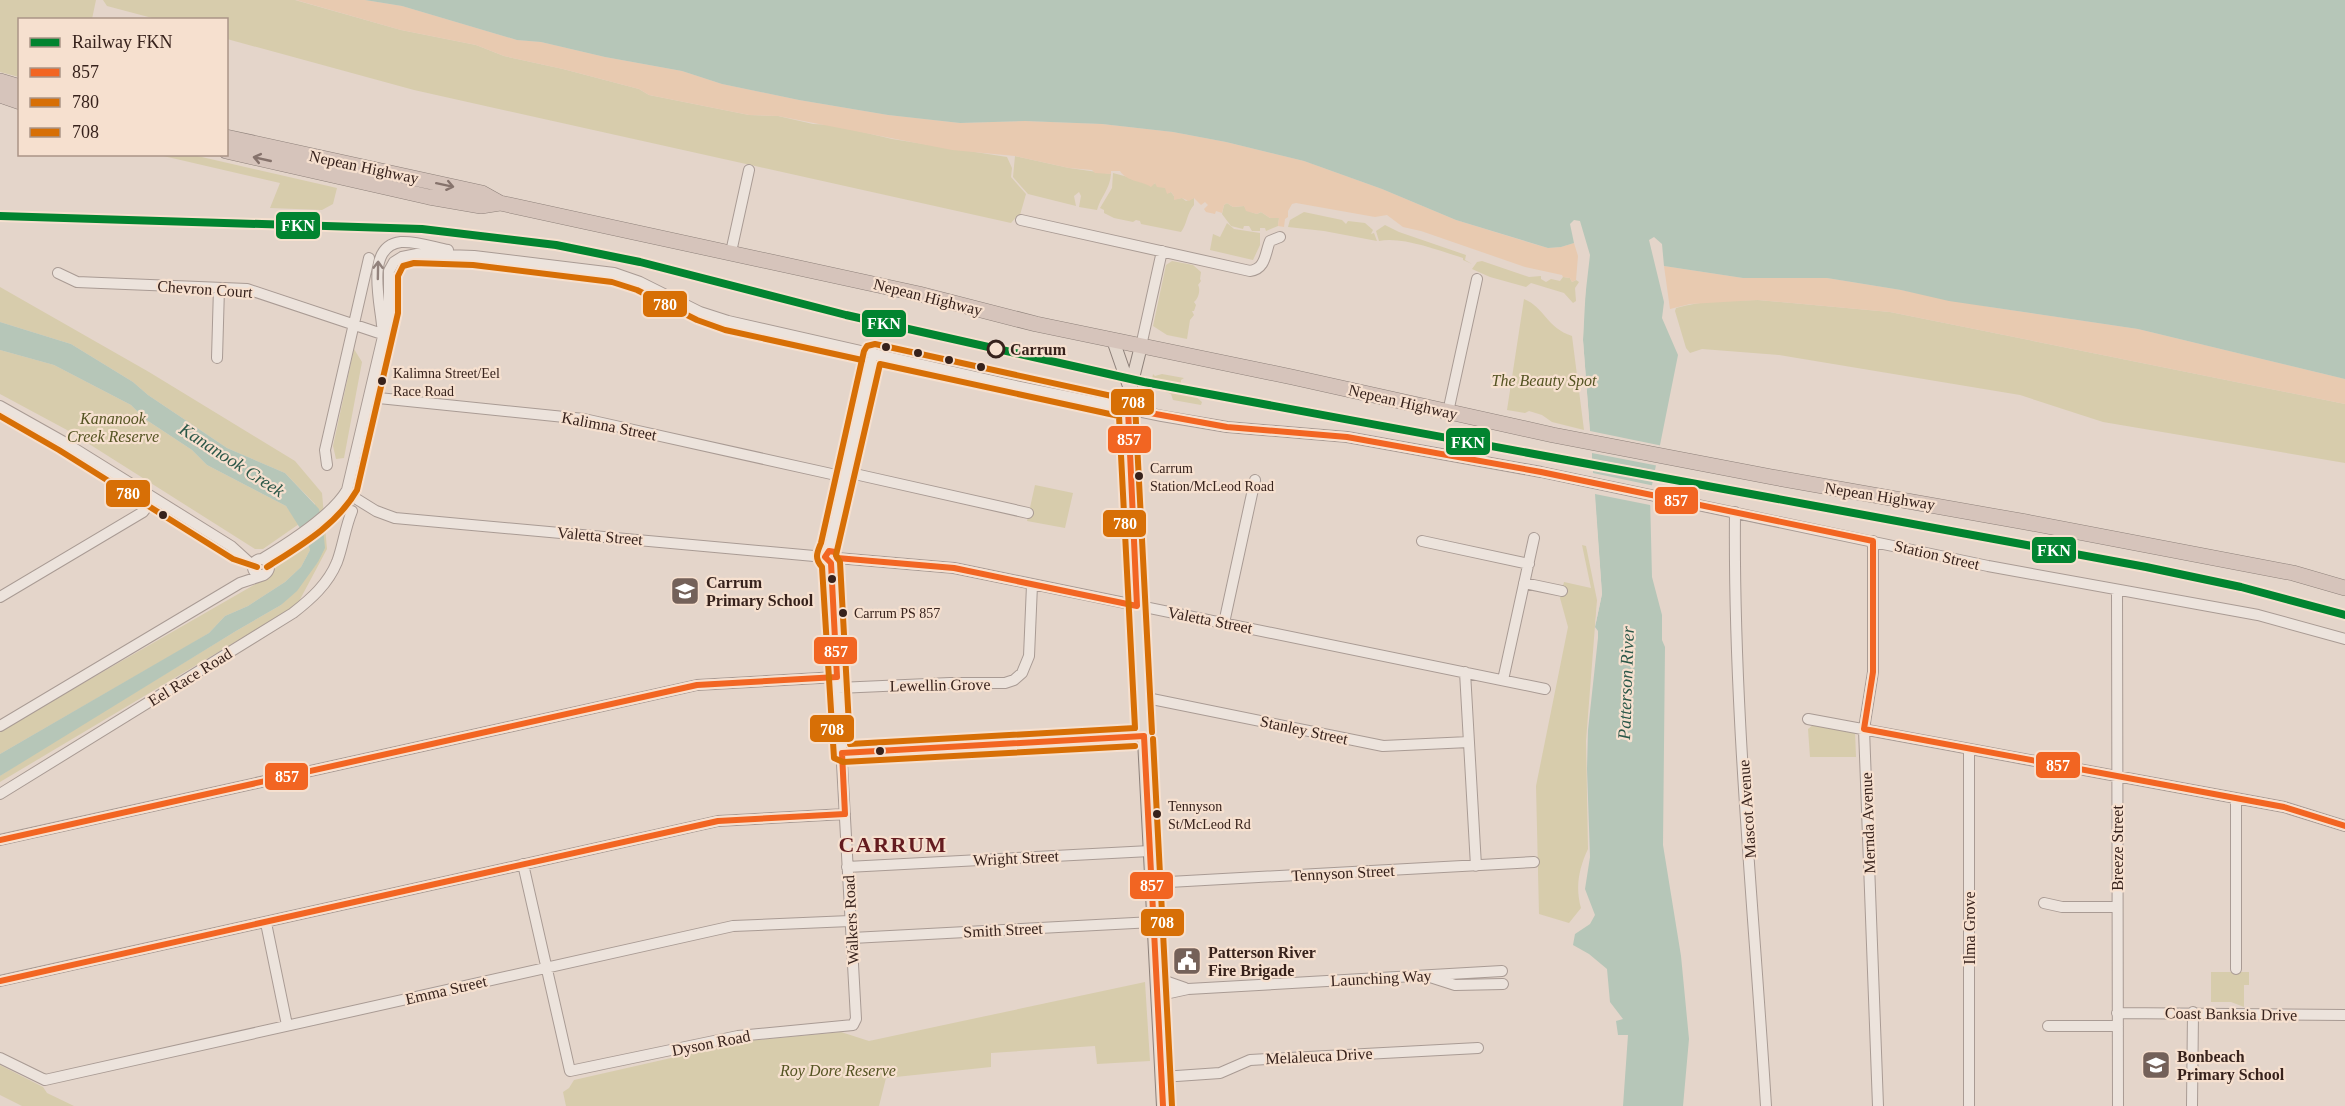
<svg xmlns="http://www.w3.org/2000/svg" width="2345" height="1106" viewBox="0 0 2345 1106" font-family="'Times New Roman',serif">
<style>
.green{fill:#d7ccac}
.sand{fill:#e8cab0}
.water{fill:#b6c6b8}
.pier{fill:#e4d5ca}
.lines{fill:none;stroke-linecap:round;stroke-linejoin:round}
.minor-casing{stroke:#a99b94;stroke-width:12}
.major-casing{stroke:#8e817a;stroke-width:14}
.highway-casing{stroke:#8e817a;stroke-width:16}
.minor{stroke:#ece3dc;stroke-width:10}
.major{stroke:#e3d7cd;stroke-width:12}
.highway{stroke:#d6c4bb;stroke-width:15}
.bus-1-casing{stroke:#f6e0cf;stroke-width:10}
.bus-2-casing{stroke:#f6e0cf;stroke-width:10}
.bus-3-casing{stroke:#f6e0cf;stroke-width:10}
.bus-1{stroke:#f26522;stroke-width:6}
.bus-2{stroke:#d76f06;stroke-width:6}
.bus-3{stroke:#d76f06;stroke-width:6}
.rail-1-casing{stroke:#f6e0cf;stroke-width:12}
.rail-1{stroke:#028430;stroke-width:8}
.oneway{stroke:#86736c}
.oneway2{stroke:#92827c}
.bus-dot{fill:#37221c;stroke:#f6e0cf;stroke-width:2}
.stop-dot{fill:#f6e0cf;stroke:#37221c;stroke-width:3}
.labels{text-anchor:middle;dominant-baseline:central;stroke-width:4.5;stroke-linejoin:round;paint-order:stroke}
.bus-label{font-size:14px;fill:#37221c;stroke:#f6e0cf;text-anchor:start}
.street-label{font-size:16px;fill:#37221c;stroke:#f6e0cf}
.stop-label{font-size:16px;font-weight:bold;fill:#37221c;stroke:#f6e0cf;text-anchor:start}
.park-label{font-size:16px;font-style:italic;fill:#545322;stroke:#f6e0cf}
.poi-label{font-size:16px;font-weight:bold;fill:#37221c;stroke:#f6e0cf;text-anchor:start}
.water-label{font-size:18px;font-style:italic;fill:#2b5748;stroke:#f6e0cf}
.district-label{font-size:22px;font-weight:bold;letter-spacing:1.5px;fill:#641b1f;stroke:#f6e0cf}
.line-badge{stroke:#f6e0cf;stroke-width:2}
.badge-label{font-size:16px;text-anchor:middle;font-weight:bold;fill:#fff}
</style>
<rect width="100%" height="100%" fill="#e4d5ca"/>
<path class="green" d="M 0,0 L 96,0 L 92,19 L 20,20 L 19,77 L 0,72 Z
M 103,0 L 295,0 L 401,30 L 476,45 L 504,56 L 563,69 L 639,89 L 649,95 L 749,115 L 778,116 L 813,124 L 833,125 L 892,139 L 1007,157 L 1012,168 L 1011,177 L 1026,194 L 1020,215 L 1018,215 L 1011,223 L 414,90 L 227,39 L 226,20 L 156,19 L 107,6 Z
M 159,155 L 193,155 L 337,188 L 333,204 L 322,210 L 270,208 L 280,183 Z
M 1015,156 L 1069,168 L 1111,174 C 1110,189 1101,196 1097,210 L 1079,207 L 1081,196 L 1079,192 L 1074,196 L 1076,206 L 1028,194 L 1013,177 Z
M 1113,173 L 1154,184 L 1155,183 L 1166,188 L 1168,193 L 1171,192 L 1176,199 L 1182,198 L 1186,201 L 1194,198 L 1194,205 C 1187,212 1187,225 1181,232 L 1141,224 L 1140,221 L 1136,220 L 1133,222 L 1114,218 L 1104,213 L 1104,210 L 1100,208 L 1112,188 Z
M 1227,203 L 1233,207 L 1244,206 L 1248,211 L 1257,214 L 1261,212 L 1270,218 L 1279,218 L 1278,226 L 1266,231 L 1265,228 L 1260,228 L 1260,231 L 1252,231 L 1249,226 L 1244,226 L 1243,229 L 1231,226 L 1222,214 L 1224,205 Z
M 1304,212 L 1342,220 L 1346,224 L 1348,221 L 1365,223 L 1373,230 L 1371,234 L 1374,233 L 1377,241 L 1324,231 L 1288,227 L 1290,220 Z
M 1227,223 L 1234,229 L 1260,233 L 1260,245 L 1253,260 L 1210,250 L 1213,234 L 1220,237 Z
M 1385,225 L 1399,232 L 1466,255 L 1465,260 L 1472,264 L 1463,260 L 1463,258 C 1440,251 1402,236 1379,241 L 1376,231 Z
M 1172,261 L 1193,265 L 1201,272 L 1200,279 L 1201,281 L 1198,285 C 1201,290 1198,299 1194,302 L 1196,305 L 1194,311 L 1192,311 L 1194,315 L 1190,320 L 1187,339 L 1167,335 L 1153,326 L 1166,265 Z
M 1482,261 L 1529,277 L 1541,276 L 1541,279 L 1546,282 L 1551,279 L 1560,281 L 1563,277 L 1570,278 L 1572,282 L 1576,280 L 1579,282 L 1575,288 L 1576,301 L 1573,303 L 1564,293 L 1531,283 L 1526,287 L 1490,277 L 1472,269 L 1477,262 Z
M 0,287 L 149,372 L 295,461 L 322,493 L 327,549 L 297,605 L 0,782 L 0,776 L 29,757 L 236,631 L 281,605 L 318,562 L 315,504 L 285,473 L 227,448 L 148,395 L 133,382 L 71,344 L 0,322 Z
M 1524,299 C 1544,307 1547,328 1572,336 L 1584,430 L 1552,422 L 1542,415 L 1529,411 L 1525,413 L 1507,410 Z
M 1758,300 L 1890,312 L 2345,404 L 2345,463 L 2103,422 L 2020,395 L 1779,355 L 1702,349 L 1690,353 L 1686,348 L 1675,311 L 1676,308 C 1703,300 1731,301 1758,300 Z
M 354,349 L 362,362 L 344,458 L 336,459 L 333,446 Z
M 0,350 L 54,365 L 131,405 L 145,419 L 192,450 L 207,465 L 286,506 L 299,524 L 263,549 L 255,549 L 67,430 L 0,394 Z
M 1153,374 L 1155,376 L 1162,374 L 1184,378 L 1181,380 L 1181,384 L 1202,402 L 1201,405 L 1173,400 L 1171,394 L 1157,389 L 1152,379 Z
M 1035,485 L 1073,493 L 1065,528 L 1027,521 Z
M 305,536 L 310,550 L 301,567 L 285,582 L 248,606 L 225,616 L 209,633 L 191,644 L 0,754 L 0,731 L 266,578 Z
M 1582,545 L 1586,546 L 1597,600 L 1586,741 L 1588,849 C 1579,868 1575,887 1581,908 L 1569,923 L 1539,914 L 1536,786 L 1568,627 L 1560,598 L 1564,582 L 1591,588 Z
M 1814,724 L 1855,731 L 1856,757 L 1810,757 L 1808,729 Z
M 2211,972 L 2249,972 L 2249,985 L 2244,985 L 2244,1007 L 2231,1002 L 2211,1002 Z
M 1145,982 L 1150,1061 L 1097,1064 L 1095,1046 L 991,1053 L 991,1067 L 886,1078 L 879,1106 L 566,1106 L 563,1092 L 569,1088 L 574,1080 L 746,1041 L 841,1032 L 869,1041 Z
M 0,1065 L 43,1087 L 47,1093 L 74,1106 L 22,1106 L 0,1095 Z"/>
<path class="sand" d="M 296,0 L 365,0 L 402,6 L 517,40 L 541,42 L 605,57 L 682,71 L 722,84 L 799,100 L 888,115 L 960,123 L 1025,121 L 1102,124 L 1173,132 L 1226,142 L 1304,161 L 1382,189 L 1456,220 L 1534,244 L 1548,248 L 1561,247 L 1574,243 L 1578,256 L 1576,280 L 1572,282 L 1570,278 L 1563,277 L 1562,275 L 1525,267 L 1421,231 L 1403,227 L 1387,215 L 1375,217 L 1296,203 L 1292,204 L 1288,211 L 1288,217 L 1285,219 L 1284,227 L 1278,226 L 1279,218 L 1270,218 L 1261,212 L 1257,214 L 1246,211 L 1244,206 L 1233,207 L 1227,203 L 1224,205 L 1222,213 L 1216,211 L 1215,214 L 1206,212 L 1204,209 L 1208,205 L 1205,202 L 1201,205 L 1194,198 L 1189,201 L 1182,198 L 1174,200 L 1174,196 L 1171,192 L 1167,194 L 1165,188 L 1157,187 L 1155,183 L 1151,187 C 1143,181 1127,182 1120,171 L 1111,171 L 1111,174 L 1095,173 L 1092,170 L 1069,168 L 1015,156 L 952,150 L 778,116 L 749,115 L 649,95 L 639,89 L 563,69 L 504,56 L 476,45 L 401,30 Z
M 1664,266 L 1743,278 L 1827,278 L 1901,290 L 1990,307 L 2138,329 L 2345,379 L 2345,404 L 1890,312 L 1758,300 L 1690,304 L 1670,309 Z"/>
<path class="water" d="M 365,0 L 2345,0 L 2345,379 L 2138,329 L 1949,301 L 1901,290 L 1827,278 L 1743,278 L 1664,266 L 1662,244 L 1654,237 L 1649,240 L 1664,302 L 1662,318 L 1678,355 L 1650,495 L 1652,577 L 1662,615 L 1662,640 L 1665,647 L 1663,845 L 1681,956 L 1689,1039 L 1683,1106 L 1623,1106 L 1628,1035 L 1618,1035 L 1616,1021 L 1623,1019 L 1610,1002 L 1607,969 L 1589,954 L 1573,945 L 1575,934 L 1590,924 L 1595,915 L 1585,889 L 1590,857 L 1587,769 L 1588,730 L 1598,638 L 1598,631 L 1595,627 L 1602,594 L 1583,340 L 1584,307 L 1590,255 L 1580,221 L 1574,220 L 1570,224 L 1574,243 L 1561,247 L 1548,248 L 1456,220 L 1382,189 L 1304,161 L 1226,142 L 1173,132 L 1102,124 L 1025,121 L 960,123 L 888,115 L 799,100 L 722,84 L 682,71 L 605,57 L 541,42 L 517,40 L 402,6 Z
M 0,322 L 71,344 L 133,382 L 148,395 L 227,448 L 285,473 L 319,509 L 323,528 L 325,548 L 318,562 L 297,591 L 281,605 L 236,631 L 0,776 L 0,754 L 209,633 L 225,616 L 248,606 L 285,582 L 301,567 L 310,550 L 305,536 L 286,506 L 207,465 L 192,450 L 145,419 L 131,405 L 54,365 L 0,350 Z"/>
<path class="pier" d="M 1583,284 L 1586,285 L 1583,340 L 1590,431 L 1663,446 L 1659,466 L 1592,453 L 1592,459 L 1658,471 L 1656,480 L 1593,468 L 1593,473 L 1655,486 L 1653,509 L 1650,505 L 1595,494 L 1602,594 L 1595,627 L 1599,584 L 1580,340 Z"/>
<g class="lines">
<g class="minor-casing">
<path id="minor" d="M 1021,220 L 1250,271 C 1266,269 1265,253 1270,241 L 1280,237
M 731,252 L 749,170
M 58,273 L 77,282 L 247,289 L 382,334
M 382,325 C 380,301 365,246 401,242 C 416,241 433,247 448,250
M 1141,346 L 1162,251
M 217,358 L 219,288
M 369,397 L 584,419 L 845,477
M 0,406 L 64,442 L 231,546 L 253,566
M 1448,412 L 1477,279
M 327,465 L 325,450 L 369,258
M 846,472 L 1028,513
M 355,498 L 376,511 L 395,518 L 825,557
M 1735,512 C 1733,710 1754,909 1766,1106
M 1422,541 L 1529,564
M 1873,541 L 1873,672 L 1864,729 L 1878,1106
M 825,557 L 830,546 L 873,353
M 837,558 L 954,568 L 1545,689
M253 567a8 8 0 1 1 16 0a8 8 0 1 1-16 0Z
M 262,559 C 287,544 332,516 347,490 L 389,311 L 389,271 L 394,262 L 402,257 L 417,254 L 474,256 L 614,273 L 640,282 L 700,312 L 728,321 L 1006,384 L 1162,416 L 1227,427 L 1347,437 L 1541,472 L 1988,566 L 2258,615 L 2345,639
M 1524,583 L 1562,591
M 2117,590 L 2118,1106
M 0,597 L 143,512 L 154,498
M 1224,623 L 1255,480
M 1465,672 L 1476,866
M 1503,680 L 1534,538
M 838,688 L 950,683 L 1005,683 L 1014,680 L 1022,673 L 1029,656 L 1032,585
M 1142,697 L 1383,746 L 1469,742
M 1808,719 L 2284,807 L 2345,826
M 0,726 L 240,583 L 264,575
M 1969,750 L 1969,1106
M 842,753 L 1144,736
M 0,794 L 293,613 C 311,599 328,584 337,562 C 343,546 345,528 352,511
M 0,840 L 697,685 L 837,677
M 523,864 L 570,1071 L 738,1036 L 853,1025 L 856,1019 L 831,563
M 847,867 L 1150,851
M 1151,883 L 1534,862
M 2044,903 L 2062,907 L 2117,907
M 266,923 L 287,1025
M 852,938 L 1153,922
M 2236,969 L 2236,799
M 1430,977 L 1455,985 L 1503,984
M 0,981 L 718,821 L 845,814
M 1156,981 L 1165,981 L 1185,988
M 1158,1000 L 1165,994 L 1188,989 L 1502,971
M 2117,1013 L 2345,1015
M 2048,1026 L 2118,1026
M 0,1058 L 45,1080 L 733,926 L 850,921
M 1162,1077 L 1220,1073 L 1250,1060 L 1478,1048
M 2192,1106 L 2193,1012"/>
</g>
<g class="major-casing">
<path id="major" d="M 1113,340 L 1130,389
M 1141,346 L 1130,390 L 1128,431 L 1163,1106"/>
</g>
<g class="highway-casing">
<path id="highway" d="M 0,81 L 20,87
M 0,95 L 20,102
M 226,137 L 482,193 L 500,203 L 919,294 L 1036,324 L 1292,377 L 1553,435 L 1772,477 L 2026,522 L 2293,573 L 2345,588
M 226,151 L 429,197 L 481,206 L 500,203"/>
</g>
<use href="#minor" class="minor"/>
<use href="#major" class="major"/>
<use href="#highway" class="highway"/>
<g class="bus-1-casing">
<path id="bus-1" d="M 0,840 L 697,685 L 837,677 L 831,563 L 825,557 L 829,551 L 835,552 L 837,558 L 954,568 L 1137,606 L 1128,409 L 1227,427 L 1347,437 L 1541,472 L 1873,541 L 1873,672 L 1864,729 L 2284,807 L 2345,826
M 0,981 L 718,821 L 845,814 L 842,753 L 1144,736 L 1163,1106"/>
</g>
<g class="bus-2-casing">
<path id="bus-2" d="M 880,364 L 1119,416 L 1135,728 L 850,744 L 840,562 L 836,555 Z
M 0,416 L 59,450 L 233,559 L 257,567
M 267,567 C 300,546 337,525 357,490 L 398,313 L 398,276 L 403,266 L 414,263 L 473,265 L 612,282 L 637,290 L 697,320 L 725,330 L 862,360"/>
</g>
<g class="bus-3-casing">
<path id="bus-3" d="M 1153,739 L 1172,1106
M 1135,746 L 843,762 L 834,758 L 822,567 C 814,558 817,553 821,543 L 864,351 L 867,346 L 875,344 L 1130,400 L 1135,404 L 1152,732"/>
</g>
<use href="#bus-1" class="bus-1"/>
<use href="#bus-2" class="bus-2"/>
<use href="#bus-3" class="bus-3"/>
<g class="rail-1-casing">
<path id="rail-1" d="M 0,216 L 422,229 L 556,245 L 640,262 L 846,315 L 1144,382 L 2146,567 L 2241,587 L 2345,615"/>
</g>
<use href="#rail-1" class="rail-1"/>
</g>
<defs><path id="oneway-shaft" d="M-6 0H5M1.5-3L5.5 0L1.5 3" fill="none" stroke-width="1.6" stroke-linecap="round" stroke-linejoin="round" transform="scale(1.5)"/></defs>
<g class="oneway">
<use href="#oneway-shaft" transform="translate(262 159) rotate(-167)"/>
<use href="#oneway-shaft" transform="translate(445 185) rotate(12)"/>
</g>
<use class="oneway2" href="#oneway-shaft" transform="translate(378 270) rotate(-89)"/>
<defs>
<g id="school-square" transform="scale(1.5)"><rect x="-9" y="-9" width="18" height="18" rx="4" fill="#746159" stroke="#f6e0cf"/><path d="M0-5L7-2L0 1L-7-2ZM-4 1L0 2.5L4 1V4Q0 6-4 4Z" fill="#fff"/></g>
<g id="civic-square" transform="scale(1.5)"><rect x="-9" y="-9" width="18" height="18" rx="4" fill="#746159" stroke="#f6e0cf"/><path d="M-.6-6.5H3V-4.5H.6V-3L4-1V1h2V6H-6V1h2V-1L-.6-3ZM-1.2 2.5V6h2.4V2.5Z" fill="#fff"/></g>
</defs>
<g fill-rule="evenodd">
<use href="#school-square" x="685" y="591"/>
<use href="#civic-square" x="1187" y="961"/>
<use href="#school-square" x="2156" y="1065"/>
</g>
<g class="bus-dot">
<circle cx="886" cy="347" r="5"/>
<circle cx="918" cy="353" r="5"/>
<circle cx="949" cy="360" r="5"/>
<circle cx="981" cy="367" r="5"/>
<circle cx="382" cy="381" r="5"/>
<circle cx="1139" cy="476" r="5"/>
<circle cx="163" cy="515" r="5"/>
<circle cx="832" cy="579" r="5"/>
<circle cx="843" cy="613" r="5"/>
<circle cx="880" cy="751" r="5"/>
<circle cx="1157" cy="814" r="5"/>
</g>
<circle class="stop-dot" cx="996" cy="349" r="8"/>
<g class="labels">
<g class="bus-label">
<text x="393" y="373">Kalimna Street/Eel<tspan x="393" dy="18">Race Road</tspan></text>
<text x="1150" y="468">Carrum<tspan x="1150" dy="18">Station/McLeod Road</tspan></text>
<text x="854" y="613">Carrum PS 857</text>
<text x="1168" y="806">Tennyson<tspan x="1168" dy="18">St/McLeod Rd</tspan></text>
</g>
<g class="street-label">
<text transform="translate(364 167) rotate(12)">Nepean Highway</text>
<text transform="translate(205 289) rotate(4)">Chevron Court</text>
<text transform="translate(928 297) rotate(14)">Nepean Highway</text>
<text transform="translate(1403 402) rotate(13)">Nepean Highway</text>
<text transform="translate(609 426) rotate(11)">Kalimna Street</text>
<text transform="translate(1880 496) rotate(9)">Nepean Highway</text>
<text transform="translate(600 536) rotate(5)">Valetta Street</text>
<text transform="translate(1937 555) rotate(13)">Station Street</text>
<text transform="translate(1210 620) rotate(11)">Valetta Street</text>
<text transform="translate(190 677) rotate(-32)">Eel Race Road</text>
<text transform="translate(940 685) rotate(-1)">Lewellin Grove</text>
<text transform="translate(1304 730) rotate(12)">Stanley Street</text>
<text transform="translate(1747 809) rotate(-94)">Mascot Avenue</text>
<text transform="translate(1868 823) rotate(-92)">Mernda Avenue</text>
<text transform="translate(2117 848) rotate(-90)">Breeze Street</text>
<text transform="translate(1016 858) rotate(-3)">Wright Street</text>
<text transform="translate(1343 873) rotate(-3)">Tennyson Street</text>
<text transform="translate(851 920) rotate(-93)">Walkers Road</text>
<text transform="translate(1969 928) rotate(-90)">Ilma Grove</text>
<text transform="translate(1003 930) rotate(-3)">Smith Street</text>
<text transform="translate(1381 978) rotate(-3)">Launching Way</text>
<text transform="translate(446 990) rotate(-13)">Emma Street</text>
<text transform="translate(2231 1014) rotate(1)">Coast Banksia Drive</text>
<text transform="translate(711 1043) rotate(-11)">Dyson Road</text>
<text transform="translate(1319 1056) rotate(-3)">Melaleuca Drive</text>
</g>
<g class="stop-label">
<text x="1010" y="349">Carrum</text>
</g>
<g class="park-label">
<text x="1544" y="380">The Beauty Spot</text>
<text x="113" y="418">Kananook<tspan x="113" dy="18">Creek Reserve</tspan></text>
<text x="838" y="1070">Roy Dore Reserve</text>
</g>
<g class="poi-label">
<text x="706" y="582">Carrum<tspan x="706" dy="18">Primary School</tspan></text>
<text x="1208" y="952">Patterson River<tspan x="1208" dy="18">Fire Brigade</tspan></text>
<text x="2177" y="1056">Bonbeach<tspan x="2177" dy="18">Primary School</tspan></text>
</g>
<g class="water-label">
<text transform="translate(232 460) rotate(33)">Kananook Creek</text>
<text transform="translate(1626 683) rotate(-88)">Patterson River</text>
</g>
<g class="district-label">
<text x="893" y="844">CARRUM</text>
</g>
</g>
<g class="line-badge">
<rect x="275" y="211" width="46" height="29" rx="6" fill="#028430"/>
<rect x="642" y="290" width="46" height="28" rx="6" fill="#d76f06"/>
<rect x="861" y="309" width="46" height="29" rx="6" fill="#028430"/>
<rect x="1110" y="388" width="45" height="28" rx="6" fill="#d76f06"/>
<rect x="1107" y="425" width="45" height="29" rx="6" fill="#f26522"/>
<rect x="1445" y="427" width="46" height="29" rx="6" fill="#028430"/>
<rect x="105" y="479" width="46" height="29" rx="6" fill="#d76f06"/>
<rect x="1654" y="486" width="45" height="29" rx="6" fill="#f26522"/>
<rect x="1102" y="509" width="45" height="29" rx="6" fill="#d76f06"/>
<rect x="2031" y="536" width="46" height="28" rx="6" fill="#028430"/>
<rect x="813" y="636" width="45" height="29" rx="6" fill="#f26522"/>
<rect x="809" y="714" width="46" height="29" rx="6" fill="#d76f06"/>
<rect x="2035" y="751" width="46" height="28" rx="6" fill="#f26522"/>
<rect x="264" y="762" width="45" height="29" rx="6" fill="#f26522"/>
<rect x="1129" y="871" width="45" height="29" rx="6" fill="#f26522"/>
<rect x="1140" y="908" width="45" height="29" rx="6" fill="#d76f06"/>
</g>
<g class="badge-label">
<text x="298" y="231">FKN</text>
<text x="665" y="310">780</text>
<text x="884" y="329">FKN</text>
<text x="1133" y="408">708</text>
<text x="1129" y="445">857</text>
<text x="1468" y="448">FKN</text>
<text x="128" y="499">780</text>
<text x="1676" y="506">857</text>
<text x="1125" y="529">780</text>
<text x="2054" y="556">FKN</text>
<text x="836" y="657">857</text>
<text x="832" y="735">708</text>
<text x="2058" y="771">857</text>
<text x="287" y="782">857</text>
<text x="1152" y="891">857</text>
<text x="1162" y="928">708</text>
</g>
<rect x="18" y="18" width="210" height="138" fill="#f6e0cf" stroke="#aa9487" stroke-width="1.5"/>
<rect x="30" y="38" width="30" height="9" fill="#028430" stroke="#aa9487" stroke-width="1.5"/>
<text x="72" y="48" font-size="18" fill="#37221c">Railway FKN</text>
<rect x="30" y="68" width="30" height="9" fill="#f26522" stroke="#aa9487" stroke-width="1.5"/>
<text x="72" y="78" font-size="18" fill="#37221c">857</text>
<rect x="30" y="98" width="30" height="9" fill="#d76f06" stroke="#aa9487" stroke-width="1.5"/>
<text x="72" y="108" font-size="18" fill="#37221c">780</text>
<rect x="30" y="128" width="30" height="9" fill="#d76f06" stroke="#aa9487" stroke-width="1.5"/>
<text x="72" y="138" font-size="18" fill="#37221c">708</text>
</svg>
